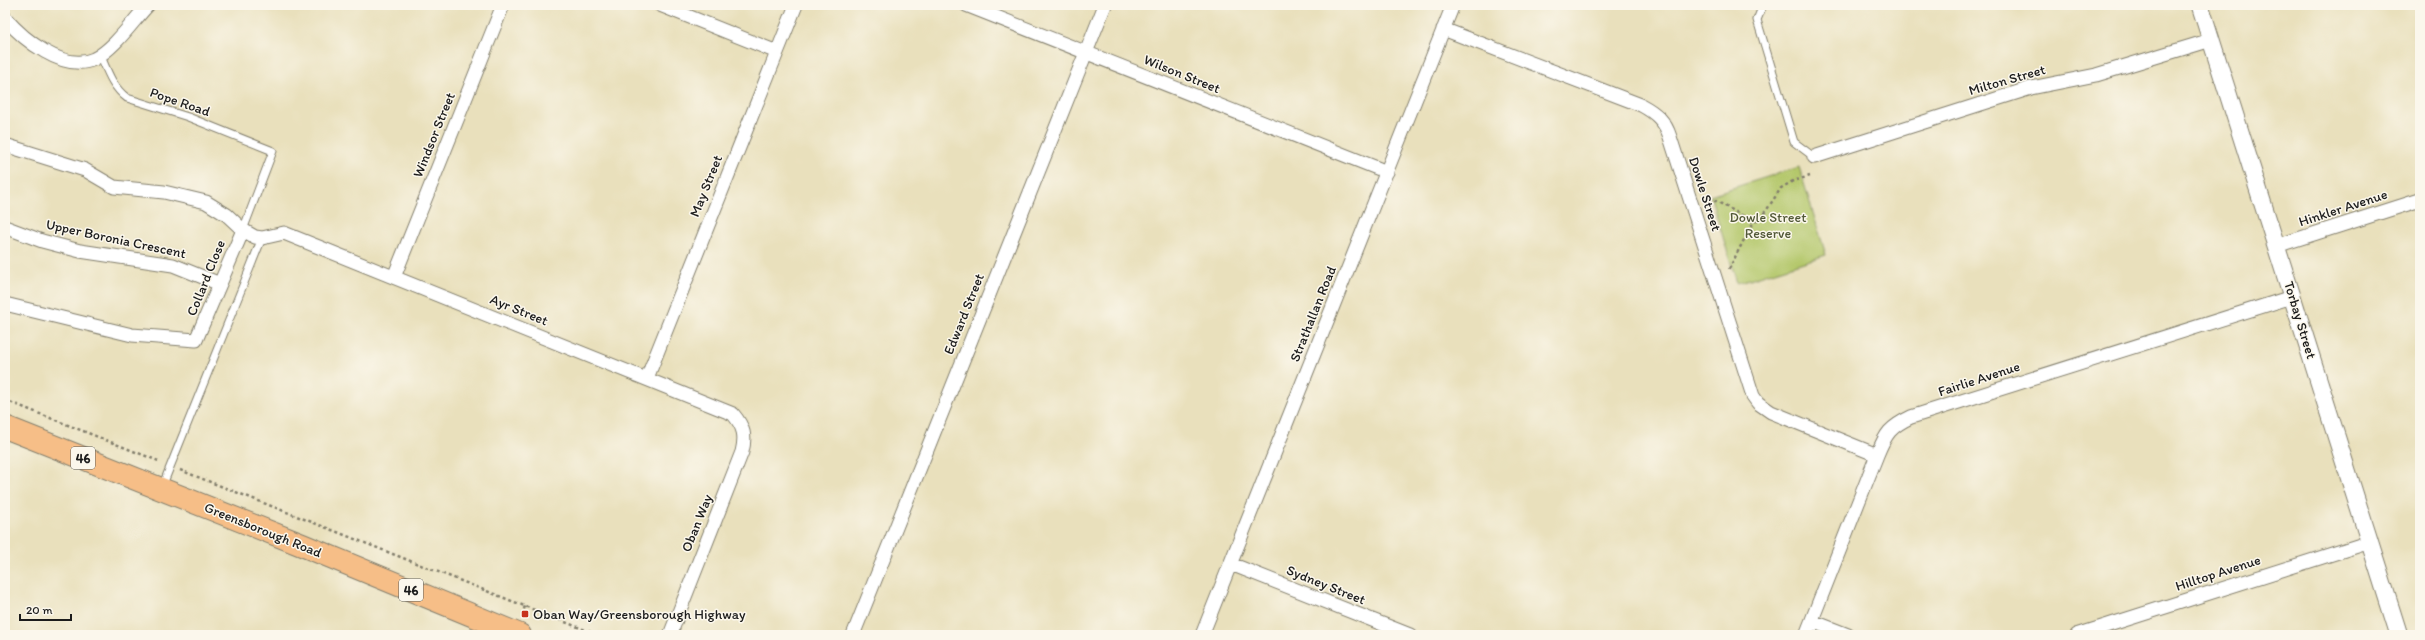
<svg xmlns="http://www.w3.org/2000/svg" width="2425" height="640" viewBox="0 0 2425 640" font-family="Itim,sans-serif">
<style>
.green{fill:#b4c76a;stroke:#687243}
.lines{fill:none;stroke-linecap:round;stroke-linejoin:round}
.service-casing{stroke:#827e6c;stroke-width:9}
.minor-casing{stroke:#827e6c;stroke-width:15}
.tertiary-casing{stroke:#827e6c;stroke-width:19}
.trunk-casing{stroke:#827e6c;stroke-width:24}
.path{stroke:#827e6c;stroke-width:2.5;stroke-dasharray:3 3;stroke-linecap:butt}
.service{stroke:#fff;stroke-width:7}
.minor{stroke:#fff;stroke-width:13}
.tertiary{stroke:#fff;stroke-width:17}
.trunk{stroke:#f6be87;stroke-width:22}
.poi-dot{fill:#c8321e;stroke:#fbf7ec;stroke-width:1.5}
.labels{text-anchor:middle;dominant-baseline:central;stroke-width:3;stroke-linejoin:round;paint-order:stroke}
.shield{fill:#fbf7ec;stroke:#5f5e5a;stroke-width:1}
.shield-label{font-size:13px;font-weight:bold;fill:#1c1c1c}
.street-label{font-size:14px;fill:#1c1c1c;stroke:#fbf7ec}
.park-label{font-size:14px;fill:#515837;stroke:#fbf7ec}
.poi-label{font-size:14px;fill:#1c1c1c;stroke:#fbf7ec;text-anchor:start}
</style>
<rect width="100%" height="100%" fill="#fbf7ec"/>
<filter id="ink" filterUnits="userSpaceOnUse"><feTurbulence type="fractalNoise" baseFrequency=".025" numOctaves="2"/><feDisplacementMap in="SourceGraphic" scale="8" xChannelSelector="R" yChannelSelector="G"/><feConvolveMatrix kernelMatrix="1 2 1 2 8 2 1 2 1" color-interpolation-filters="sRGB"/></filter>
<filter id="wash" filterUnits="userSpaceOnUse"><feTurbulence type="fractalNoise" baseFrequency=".012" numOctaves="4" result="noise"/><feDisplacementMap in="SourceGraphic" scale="16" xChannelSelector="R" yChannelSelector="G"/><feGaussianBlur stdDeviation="0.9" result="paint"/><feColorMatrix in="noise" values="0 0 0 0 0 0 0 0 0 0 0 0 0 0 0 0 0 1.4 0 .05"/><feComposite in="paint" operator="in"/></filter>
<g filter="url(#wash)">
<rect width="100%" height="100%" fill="#e9e0bc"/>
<path class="green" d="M 1799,167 L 1826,255 L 1737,283 L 1710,195 Z"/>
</g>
<g filter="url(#ink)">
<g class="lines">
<g class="service-casing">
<path id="service" d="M 1763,5 L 1757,20 L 1794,142 L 1814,157
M 100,54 C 107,70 112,87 127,98 L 188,117 L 273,151 L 243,230
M 162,487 L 262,238"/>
</g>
<g class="minor-casing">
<path id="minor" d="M 660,5 L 777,52
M 966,5 L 1387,172
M 5,18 C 23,39 64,73 94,59 C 115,48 132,22 148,5
M 1443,29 L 1641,105 C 1656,113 1665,121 1670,137 L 1753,396 L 1758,403 L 1771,412 L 1877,455
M 5,145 L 85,170 L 114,187 L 164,192 L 206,202 L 227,215 L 243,230 L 255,237 L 262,238 L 284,233 L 733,414 C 744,427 746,436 742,452 L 670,635
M 1814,157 L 2031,88 L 2096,75 L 2211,40
M 5,227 L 42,241 L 80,251 L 173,265 L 220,284
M 2276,246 L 2420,200
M 394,277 L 503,5
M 5,304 L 132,335 L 196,340 L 243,230
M 647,378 L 796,5
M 1231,564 L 1410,635
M 1812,621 L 1848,635
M 853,635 L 1105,5
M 1202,635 L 1453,5
M 1806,635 L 1877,455 C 1886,433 1890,427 1911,417 L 2292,297
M 2077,635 L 2370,542"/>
</g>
<g class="tertiary-casing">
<path id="tertiary" d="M 2200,5 L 2399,635"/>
</g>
<g class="trunk-casing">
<path id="trunk" d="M 5,427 L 302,545 L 520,635"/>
</g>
<path class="path" d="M 1708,201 L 1716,201 L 1754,222
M 1729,269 L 1751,226 L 1766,211 L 1781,188 L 1793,181 L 1810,176
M 5,400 L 161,462
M 180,470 L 598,635
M 522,615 L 525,606"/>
<use href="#service" class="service"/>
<use href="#minor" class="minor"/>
<use href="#tertiary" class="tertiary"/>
<use href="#trunk" class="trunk"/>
</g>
</g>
<rect class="poi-dot" x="521" y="610" width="8" height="8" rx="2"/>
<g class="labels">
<g class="shield">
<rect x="71" y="447" width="24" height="22" rx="3"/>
<rect x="399" y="579" width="24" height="22" rx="3"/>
</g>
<g class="shield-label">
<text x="83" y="458">46</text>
<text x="411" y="590">46</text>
</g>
<g class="street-label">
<text transform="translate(1182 74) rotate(22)">Wilson Street</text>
<text transform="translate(2007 80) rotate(-16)">Milton Street</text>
<text transform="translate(180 102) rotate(19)">Pope Road</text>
<text transform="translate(434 135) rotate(-68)">Windsor Street</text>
<text transform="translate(706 186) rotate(-68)">May Street</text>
<text transform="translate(1705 194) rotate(72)">Dowle Street</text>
<text transform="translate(2343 208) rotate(-18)">Hinkler Avenue</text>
<text transform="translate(116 239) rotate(12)">Upper Boronia Crescent</text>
<text transform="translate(206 278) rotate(-68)">Collard Close</text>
<text transform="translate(519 310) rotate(22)">Ayr Street</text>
<text transform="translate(964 314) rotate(-68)">Edward Street</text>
<text transform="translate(1313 314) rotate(-68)">Strathallan Road</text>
<text transform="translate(2300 320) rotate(73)">Torbay Street</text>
<text transform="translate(1979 379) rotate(-18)">Fairlie Avenue</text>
<text transform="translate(697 523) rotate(-68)">Oban Way</text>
<text transform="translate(263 530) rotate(22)">Greensborough Road</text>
<text transform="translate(2218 573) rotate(-18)">Hilltop Avenue</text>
<text transform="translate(1326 585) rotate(22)">Sydney Street</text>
</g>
<g class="park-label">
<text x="1768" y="217">Dowle Street<tspan x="1768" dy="16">Reserve</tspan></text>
</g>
<g class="poi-label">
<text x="533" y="614">Oban Way/Greensborough Highway</text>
</g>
</g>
<rect width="2425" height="640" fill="none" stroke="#fbf7ec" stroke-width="20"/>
<path d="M20 614v6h51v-6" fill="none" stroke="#1c1c1c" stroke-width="2"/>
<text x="26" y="614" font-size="12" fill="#1c1c1c" stroke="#fbf7ec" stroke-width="3" paint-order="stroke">20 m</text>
</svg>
